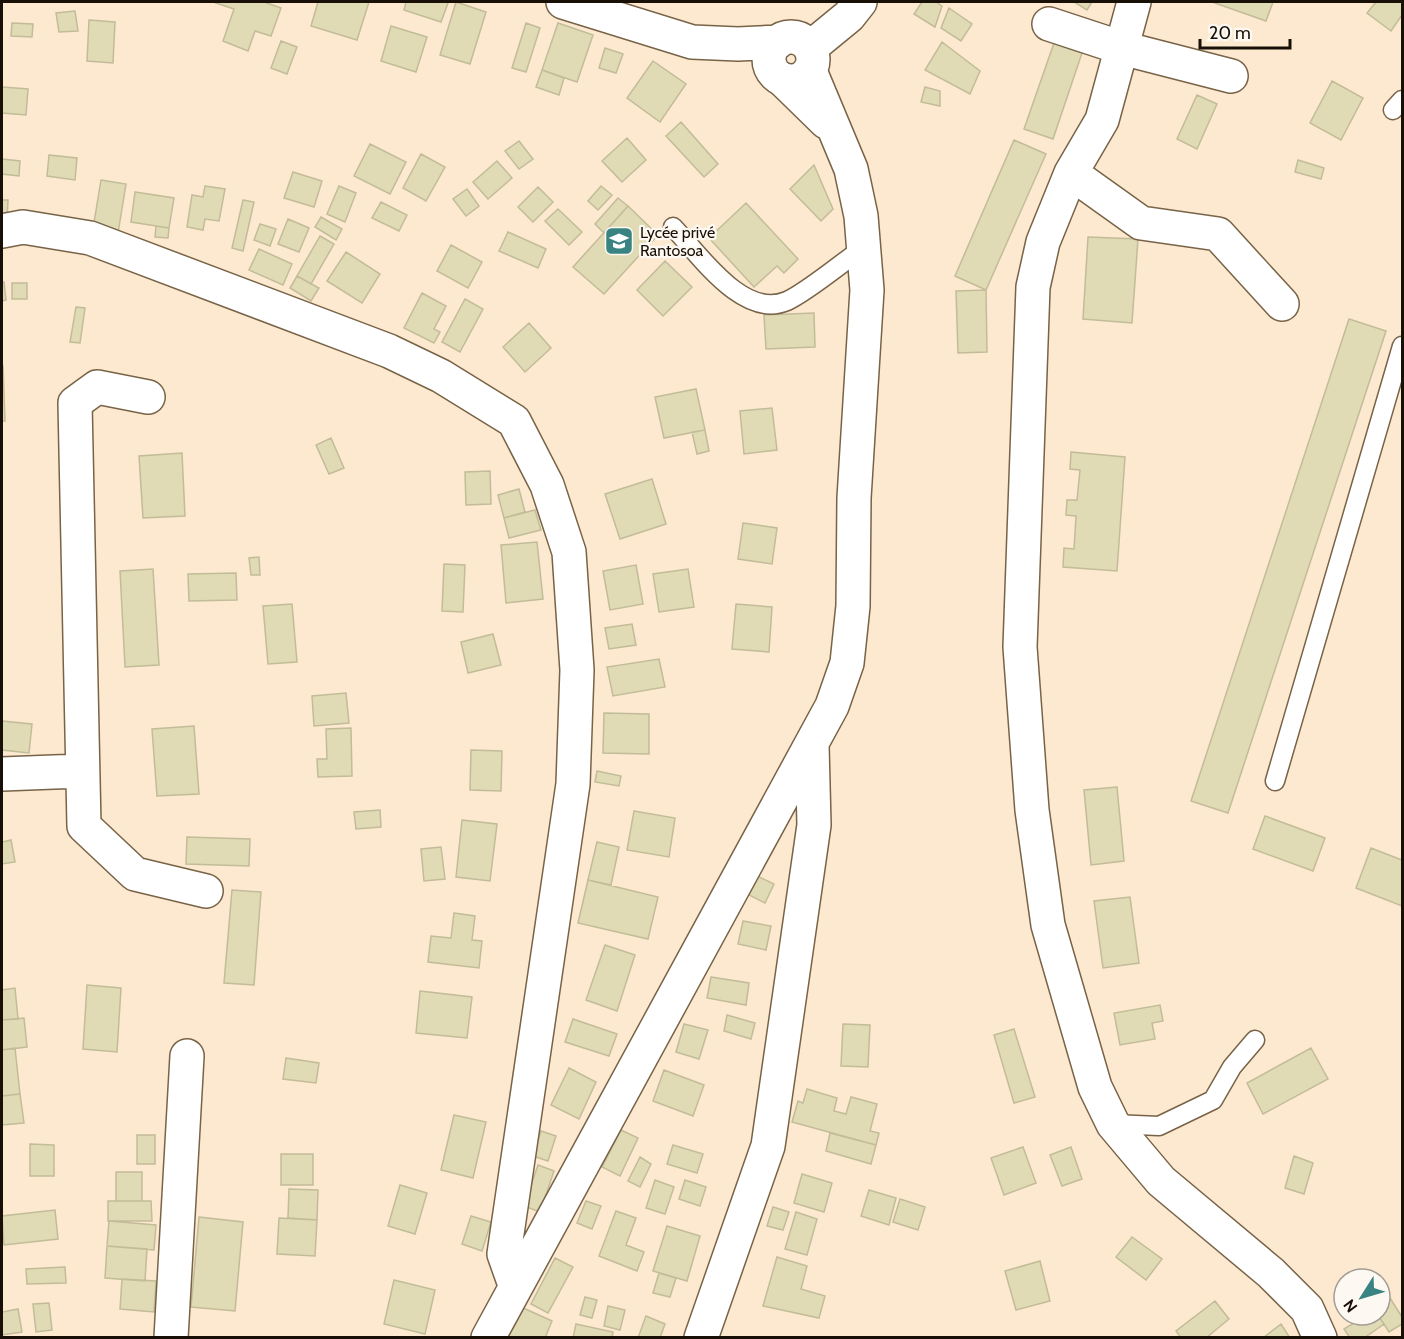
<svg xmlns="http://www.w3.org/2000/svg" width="1404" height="1339" viewBox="0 0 1404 1339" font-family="Cabin,sans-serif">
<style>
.building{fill:#e0dab5;stroke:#c2bc98;stroke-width:1.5}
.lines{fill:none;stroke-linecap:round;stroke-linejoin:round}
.service-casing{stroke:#786347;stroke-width:21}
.minor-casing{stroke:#786347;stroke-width:36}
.tertiary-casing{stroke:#786347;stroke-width:36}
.service{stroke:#fff;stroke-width:18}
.minor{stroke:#fff;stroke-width:33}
.tertiary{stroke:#fff;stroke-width:33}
.labels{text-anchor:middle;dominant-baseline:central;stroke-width:4.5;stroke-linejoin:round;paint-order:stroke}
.poi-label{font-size:16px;fill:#181006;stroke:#fdf9f2;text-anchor:start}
</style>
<rect width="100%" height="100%" fill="#fce9d0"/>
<path class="building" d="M 213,2 L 264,2 L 281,8 L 271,36 L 255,31 L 248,51 L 223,41 L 234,9 Z
M 318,2 L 369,2 L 357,40 L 311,26 Z
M 406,2 L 445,2 L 448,3 L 441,22 L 404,10 Z
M 456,2 L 486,12 L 470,64 L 440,55 Z
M 922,2 L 936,2 L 942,6 L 935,27 L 914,14 Z
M 1074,2 L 1092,2 L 1087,10 Z
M 1212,2 L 1273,2 L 1266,21 Z
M 1376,2 L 1402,2 L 1402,15 L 1391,31 L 1367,13 Z
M 949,8 L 972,24 L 961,41 L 941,28 Z
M 75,11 L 78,31 L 59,32 L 56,13 Z
M 89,20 L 115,22 L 113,63 L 87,61 Z
M 12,23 L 33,24 L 32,37 L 11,36 Z
M 526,23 L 540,28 L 526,72 L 512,68 Z
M 558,23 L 593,35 L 577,82 L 542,70 Z
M 391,26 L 427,37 L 416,72 L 381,61 Z
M 281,41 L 297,47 L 287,74 L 271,68 Z
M 942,42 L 980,71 L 970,94 L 925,70 Z
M 1054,43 L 1082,53 L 1053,139 L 1024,129 Z
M 605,48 L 623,54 L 616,73 L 599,68 Z
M 653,61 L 686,84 L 660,122 L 627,98 Z
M 542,70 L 564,78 L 559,95 L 536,87 Z
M 1332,81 L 1363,98 L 1341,140 L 1310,123 Z
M 2,87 L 28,89 L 26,115 L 2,113 Z
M 925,87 L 940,91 L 940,106 L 921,102 Z
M 1197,95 L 1217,104 L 1197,149 L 1177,139 Z
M 681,122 L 718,164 L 704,177 L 666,136 Z
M 627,138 L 646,160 L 622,182 L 602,161 Z
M 1014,140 L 1046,154 L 986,290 L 955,276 Z
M 519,141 L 533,159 L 519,169 L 505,151 Z
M 370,144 L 406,162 L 390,194 L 354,176 Z
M 421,154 L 445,167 L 426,201 L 403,188 Z
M 49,155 L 77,158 L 75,180 L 47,176 Z
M 2,159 L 20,161 L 19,176 L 2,174 Z
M 1298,160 L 1324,168 L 1321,179 L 1295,172 Z
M 497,161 L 512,178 L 488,199 L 473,182 Z
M 814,165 L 833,209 L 821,221 L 790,189 Z
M 293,172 L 322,181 L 314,207 L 284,198 Z
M 101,180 L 126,184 L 118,233 L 93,229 Z
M 205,186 L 225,189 L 219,221 L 205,219 L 203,230 L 187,227 L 192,195 L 203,197 Z
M 339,186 L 356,193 L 345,222 L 327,214 Z
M 601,186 L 612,195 L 598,210 L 588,201 Z
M 538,187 L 553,202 L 533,222 L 518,207 Z
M 467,189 L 479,206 L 466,216 L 453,199 Z
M 135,192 L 174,198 L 169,228 L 131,222 Z
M 618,198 L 628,206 L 604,233 L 595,224 Z
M 2,200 L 8,200 L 7,220 L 2,220 Z
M 243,200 L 254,202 L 243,251 L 232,248 Z
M 381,202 L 407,215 L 399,231 L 372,218 Z
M 746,203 L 798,259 L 784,273 L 777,266 L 754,287 L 709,238 Z
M 628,206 L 658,235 L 604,294 L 573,267 Z
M 558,209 L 582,232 L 569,245 L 545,221 Z
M 321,217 L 342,229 L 336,240 L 315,227 Z
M 288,219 L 309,228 L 299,252 L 278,244 Z
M 260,224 L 276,229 L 270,246 L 254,240 Z
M 156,226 L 169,228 L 168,238 L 155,237 Z
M 508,232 L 546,249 L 538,268 L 499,251 Z
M 320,236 L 334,244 L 311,284 L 297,276 Z
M 1088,237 L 1138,239 L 1132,323 L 1083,319 Z
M 451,245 L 482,262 L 468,288 L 437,271 Z
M 259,249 L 292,264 L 283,285 L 249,270 Z
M 346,252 L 380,274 L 362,303 L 327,281 Z
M 665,261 L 692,287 L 663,316 L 637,290 Z
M 297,276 L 319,288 L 311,301 L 290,288 Z
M 2,282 L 4,282 L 6,300 L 2,301 Z
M 12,283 L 27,283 L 27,299 L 12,299 Z
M 986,290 L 987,352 L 958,353 L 956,291 Z
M 422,293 L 446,306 L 434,329 L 440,332 L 434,343 L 404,328 Z
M 465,299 L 483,309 L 460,352 L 442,342 Z
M 76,307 L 85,308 L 80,343 L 70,342 Z
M 814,313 L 815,347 L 766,349 L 764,315 Z
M 1349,319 L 1386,331 L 1228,813 L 1191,801 Z
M 529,323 L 551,348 L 525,372 L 503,347 Z
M 2,366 L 3,366 L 5,421 L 2,421 Z
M 696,389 L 705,430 L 664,438 L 655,397 Z
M 772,408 L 777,450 L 744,454 L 740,411 Z
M 705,430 L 709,451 L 697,454 L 692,432 Z
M 331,438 L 344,468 L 329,474 L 316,445 Z
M 1071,452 L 1125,457 L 1117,571 L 1063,567 L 1064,548 L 1074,549 L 1076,516 L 1066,515 L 1067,500 L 1077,500 L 1080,470 L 1070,469 Z
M 182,453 L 185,516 L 143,518 L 139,456 Z
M 490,471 L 491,504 L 466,505 L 465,472 Z
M 652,479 L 666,524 L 620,539 L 605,494 Z
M 519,489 L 525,512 L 504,518 L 498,495 Z
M 535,510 L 541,530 L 509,538 L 504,518 Z
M 743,523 L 777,528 L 772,564 L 738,559 Z
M 537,542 L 543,599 L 506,603 L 501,545 Z
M 259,557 L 260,575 L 251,575 L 249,558 Z
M 444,564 L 465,565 L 463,612 L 442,611 Z
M 636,565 L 643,604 L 610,610 L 603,571 Z
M 153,569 L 159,665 L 125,667 L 120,571 Z
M 688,569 L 694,607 L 659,612 L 653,574 Z
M 236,573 L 237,600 L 189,601 L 188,574 Z
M 292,604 L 297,662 L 268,664 L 263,606 Z
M 736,604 L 772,607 L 769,652 L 732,649 Z
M 632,624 L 636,645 L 609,649 L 605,628 Z
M 493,634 L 501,665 L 468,673 L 461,642 Z
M 659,659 L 665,687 L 613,696 L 607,667 Z
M 346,693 L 349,723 L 314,726 L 312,696 Z
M 604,713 L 649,714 L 649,754 L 603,753 Z
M 2,721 L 32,724 L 29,753 L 2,750 Z
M 194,726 L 199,794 L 157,796 L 152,729 Z
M 351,728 L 352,776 L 318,777 L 317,759 L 327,759 L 326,729 Z
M 471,750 L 502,751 L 501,791 L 470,790 Z
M 597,771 L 621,776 L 619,786 L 595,782 Z
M 1117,787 L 1124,861 L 1091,865 L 1084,790 Z
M 380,810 L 381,827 L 356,829 L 354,812 Z
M 634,811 L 675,818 L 669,857 L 627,850 Z
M 1265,816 L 1325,838 L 1313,871 L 1253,849 Z
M 462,820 L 497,824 L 490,881 L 456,877 Z
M 187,837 L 250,839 L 249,866 L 186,864 Z
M 11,840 L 15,862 L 2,864 L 2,842 Z
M 597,842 L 619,847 L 611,885 L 588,880 Z
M 441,847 L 445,879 L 424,881 L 421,849 Z
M 1371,848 L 1402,860 L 1402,906 L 1356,888 Z
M 751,873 L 774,884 L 765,903 L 743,892 Z
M 588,880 L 658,897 L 648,939 L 578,923 Z
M 232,890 L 261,892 L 254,985 L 224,983 Z
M 1130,897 L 1139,963 L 1103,968 L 1094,901 Z
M 454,913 L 475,916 L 472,940 L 482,941 L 479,968 L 428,962 L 431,936 L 451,938 Z
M 743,921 L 771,926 L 766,950 L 738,944 Z
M 605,945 L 635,955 L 617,1011 L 586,1000 Z
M 711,977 L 749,983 L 746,1005 L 707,998 Z
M 87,985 L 121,988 L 117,1052 L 83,1049 Z
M 15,988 L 18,1019 L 2,1020 L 2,990 Z
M 420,991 L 472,997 L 467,1038 L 416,1033 Z
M 1160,1005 L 1163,1021 L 1152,1023 L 1155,1039 L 1120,1045 L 1114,1013 Z
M 727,1015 L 755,1023 L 751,1039 L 724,1031 Z
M 24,1018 L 27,1047 L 2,1050 L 2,1020 Z
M 573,1019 L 617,1034 L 609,1056 L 565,1042 Z
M 684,1024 L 708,1030 L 699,1059 L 676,1052 Z
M 843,1024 L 870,1025 L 868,1067 L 841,1066 Z
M 1014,1029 L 1035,1097 L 1014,1103 L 994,1035 Z
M 15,1048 L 20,1094 L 2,1096 L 2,1050 Z
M 1311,1048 L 1328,1079 L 1263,1114 L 1247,1083 Z
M 286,1058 L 319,1063 L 316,1083 L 283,1079 Z
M 569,1068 L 596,1082 L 579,1119 L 551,1105 Z
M 664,1070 L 704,1085 L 693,1116 L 653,1101 Z
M 807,1089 L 837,1098 L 834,1111 L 846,1114 L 851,1097 L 877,1104 L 870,1131 L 879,1133 L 876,1145 L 792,1122 L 798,1101 L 803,1103 Z
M 20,1094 L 24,1123 L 2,1125 L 2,1096 Z
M 454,1115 L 486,1122 L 473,1178 L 441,1170 Z
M 621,1130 L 638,1138 L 620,1176 L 602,1167 Z
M 541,1131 L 556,1136 L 548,1161 L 533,1156 Z
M 830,1133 L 876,1145 L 871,1164 L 826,1151 Z
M 137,1135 L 155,1135 L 155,1164 L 137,1164 Z
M 30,1144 L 54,1145 L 54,1176 L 30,1176 Z
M 673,1145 L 703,1154 L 697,1173 L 667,1164 Z
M 1023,1147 L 1036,1183 L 1004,1195 L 991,1158 Z
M 1071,1147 L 1082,1179 L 1062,1186 L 1050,1155 Z
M 281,1154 L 313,1154 L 313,1185 L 281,1185 Z
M 1294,1156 L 1313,1163 L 1304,1194 L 1285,1188 Z
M 640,1157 L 651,1164 L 640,1187 L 628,1181 Z
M 538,1165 L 554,1171 L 540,1212 L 524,1206 Z
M 116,1172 L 142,1172 L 142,1201 L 116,1201 Z
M 802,1174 L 832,1183 L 824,1212 L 794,1203 Z
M 655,1180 L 674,1187 L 665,1214 L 646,1208 Z
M 685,1180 L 706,1187 L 700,1206 L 679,1199 Z
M 400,1185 L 427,1193 L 415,1234 L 388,1226 Z
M 289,1189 L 318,1190 L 317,1220 L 288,1218 Z
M 869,1190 L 896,1198 L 889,1225 L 861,1216 Z
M 900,1199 L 925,1207 L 918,1230 L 893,1222 Z
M 108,1201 L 151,1201 L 152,1221 L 108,1221 Z
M 586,1201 L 601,1206 L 592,1229 L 577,1223 Z
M 773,1207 L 789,1212 L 783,1230 L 767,1226 Z
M 55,1210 L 58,1239 L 4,1245 L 2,1216 Z
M 616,1211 L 636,1218 L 626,1245 L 644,1252 L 637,1271 L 599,1256 Z
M 796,1212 L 817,1219 L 807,1255 L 785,1249 Z
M 471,1216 L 491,1222 L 482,1251 L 462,1244 Z
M 199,1217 L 243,1222 L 235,1311 L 191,1307 Z
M 279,1218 L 317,1220 L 315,1256 L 277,1254 Z
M 109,1221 L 156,1225 L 154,1250 L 107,1246 Z
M 667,1226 L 700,1236 L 687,1281 L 653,1271 Z
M 1132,1237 L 1162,1259 L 1146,1280 L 1116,1257 Z
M 107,1246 L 147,1249 L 145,1281 L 105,1278 Z
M 777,1257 L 807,1266 L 801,1289 L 825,1296 L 819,1318 L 763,1306 Z
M 555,1258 L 573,1267 L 548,1313 L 531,1304 Z
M 1040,1261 L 1050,1301 L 1016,1310 L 1005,1271 Z
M 65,1267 L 66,1283 L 27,1284 L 26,1269 Z
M 659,1273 L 676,1278 L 670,1297 L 653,1293 Z
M 122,1279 L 156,1281 L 154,1312 L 120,1309 Z
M 394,1280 L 435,1290 L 425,1334 L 384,1324 Z
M 1385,1290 L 1402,1317 L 1402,1324 L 1389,1332 L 1378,1315 L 1380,1294 Z
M 585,1297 L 597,1300 L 592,1318 L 580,1315 Z
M 1215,1301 L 1229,1319 L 1206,1338 L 1181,1338 L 1176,1331 Z
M 49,1303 L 52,1330 L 36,1332 L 33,1304 Z
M 608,1306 L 625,1310 L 620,1330 L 604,1326 Z
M 521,1307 L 552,1321 L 545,1338 L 506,1338 Z
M 18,1309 L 22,1332 L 2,1335 L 2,1312 Z
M 1367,1315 L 1378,1315 L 1384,1324 L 1364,1338 L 1350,1338 L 1344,1329 Z
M 646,1316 L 665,1324 L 660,1338 L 638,1338 Z
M 576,1324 L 613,1332 L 612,1338 L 573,1338 Z
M 1281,1324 L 1290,1338 L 1263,1338 Z"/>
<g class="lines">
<g class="service-casing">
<path id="service" d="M 1393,110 L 1402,100
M 673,227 C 699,254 743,320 787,301 C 807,292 843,262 863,248
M 1275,781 L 1402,346
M 1113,1124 L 1159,1126 L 1213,1100 L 1232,1067 L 1255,1040"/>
</g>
<g class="minor-casing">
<path id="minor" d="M 1134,2 L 1102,120 L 1071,173 L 1043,242 L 1033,287 L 1020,647 L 1032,810 L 1048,925 L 1095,1087 L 1113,1124 L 1161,1181 L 1271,1273 L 1307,1309 L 1320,1338
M 1049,24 L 1122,48 L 1231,76
M 782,79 L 826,122
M 1071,173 L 1141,223 L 1218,234 L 1282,304
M 2,231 L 23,227 L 90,238 L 389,351 L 441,376 L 514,421 L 547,485 L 569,552 L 577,670 L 573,784 L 504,1254 L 515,1285
M 148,397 L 97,387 L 75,403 L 84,826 L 135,874 L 206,891
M 2,774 L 80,771
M 171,1338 L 187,1056
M 488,1338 L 832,706 L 847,663 L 853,606 L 854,498 L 867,290 L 861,216 L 851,169 L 810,71
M 701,1338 L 768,1146 L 814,825 L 812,745"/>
</g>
<g class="tertiary-casing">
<path id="tertiary" d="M 563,2 L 692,42 L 738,44 L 778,42
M769 59a22 22 0 1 1 44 0a22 22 0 1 1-44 0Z
M 810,48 L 849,16 L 860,2"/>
</g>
<use href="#service" class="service"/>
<use href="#minor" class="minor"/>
<use href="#tertiary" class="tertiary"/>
</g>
<defs>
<g id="school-square" transform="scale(1.5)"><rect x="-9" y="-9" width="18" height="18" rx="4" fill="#3a8383" stroke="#fdf9f2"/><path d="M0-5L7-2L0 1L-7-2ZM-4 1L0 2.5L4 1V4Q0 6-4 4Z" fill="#fff"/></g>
</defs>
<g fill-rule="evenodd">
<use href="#school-square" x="619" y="241"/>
</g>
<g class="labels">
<g class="poi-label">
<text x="640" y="232">Lycée privé<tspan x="640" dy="18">Rantosoa</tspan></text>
</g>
</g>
<rect width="1404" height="1339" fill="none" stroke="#181006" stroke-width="6"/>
<g transform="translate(1362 1297) rotate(233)"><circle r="28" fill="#fdf9f2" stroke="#a19c94" stroke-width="1.5"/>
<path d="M0-4.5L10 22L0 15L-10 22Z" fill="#3a8383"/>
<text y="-9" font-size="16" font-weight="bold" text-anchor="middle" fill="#181006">N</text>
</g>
<path d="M1200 39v9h90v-9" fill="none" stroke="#181006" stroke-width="3"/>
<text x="1209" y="39" font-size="18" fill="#181006" stroke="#fdf9f2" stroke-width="4.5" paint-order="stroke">20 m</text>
</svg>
